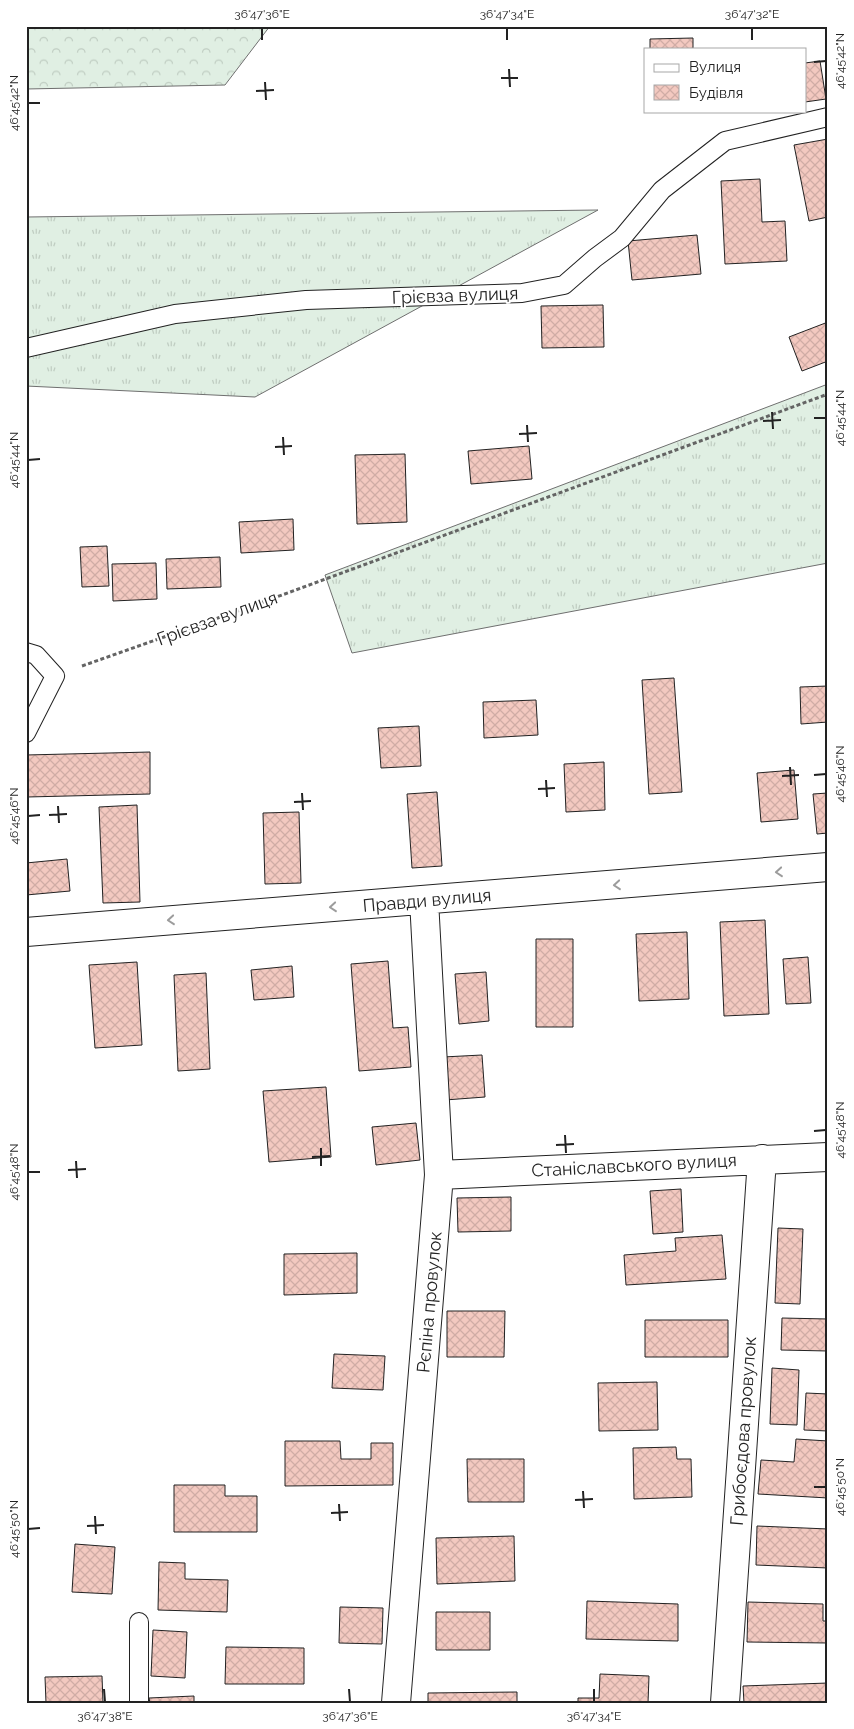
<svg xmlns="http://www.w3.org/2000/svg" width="854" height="1729" viewBox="0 0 854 1729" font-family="Raleway,sans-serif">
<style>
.grass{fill:url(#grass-tufts);stroke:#6f6f6f}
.forest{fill:url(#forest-crowns);stroke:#6f6f6f}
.building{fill:url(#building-cross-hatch);stroke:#222}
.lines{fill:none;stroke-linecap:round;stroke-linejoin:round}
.lane-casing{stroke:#222;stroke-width:20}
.street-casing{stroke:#222;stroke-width:30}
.path{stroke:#646464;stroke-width:3;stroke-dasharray:4 2.5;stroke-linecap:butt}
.lane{stroke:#fff;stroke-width:18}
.street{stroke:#fff;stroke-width:28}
.oneway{stroke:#9c9c9c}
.ticks{fill:none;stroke:#222;stroke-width:2}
.labels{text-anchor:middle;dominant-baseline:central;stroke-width:4;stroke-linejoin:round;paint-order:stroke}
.street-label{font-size:18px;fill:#222;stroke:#fff}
.neatline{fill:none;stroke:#222;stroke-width:2}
.ticks-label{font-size:12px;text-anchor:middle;fill:#222}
</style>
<defs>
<pattern id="grass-tufts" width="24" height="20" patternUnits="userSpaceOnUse" patternTransform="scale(1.25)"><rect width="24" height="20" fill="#e0efe3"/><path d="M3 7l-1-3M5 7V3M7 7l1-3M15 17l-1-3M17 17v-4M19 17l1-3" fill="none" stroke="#c0cdc2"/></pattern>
<pattern id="forest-crowns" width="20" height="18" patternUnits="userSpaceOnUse" patternTransform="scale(1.25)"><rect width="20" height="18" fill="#e0efe3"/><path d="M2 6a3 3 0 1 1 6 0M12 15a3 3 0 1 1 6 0" fill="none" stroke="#c0cdc2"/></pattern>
<pattern id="building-cross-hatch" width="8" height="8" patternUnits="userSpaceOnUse" patternTransform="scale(1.25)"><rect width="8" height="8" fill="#f3c9c0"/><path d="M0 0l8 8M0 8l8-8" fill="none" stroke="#d0aca5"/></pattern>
</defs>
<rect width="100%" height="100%" fill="#fff"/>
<path class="grass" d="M 598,210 L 255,397 L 26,386 L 26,217 Z
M 828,384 L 828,563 L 352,653 L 325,575 Z"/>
<path class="forest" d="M 26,26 L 270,26 L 225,85 L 26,89 Z"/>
<path class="building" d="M 693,38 L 693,49 L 650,49 L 650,39 Z
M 820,61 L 826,99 L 805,102 L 805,63 Z
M 828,139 L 828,217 L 809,221 L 794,145 Z
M 760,179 L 762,222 L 785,221 L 787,261 L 725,264 L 721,181 Z
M 697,235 L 701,274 L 632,280 L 628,241 Z
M 603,305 L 604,347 L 542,348 L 541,306 Z
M 828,322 L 828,361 L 802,371 L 789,337 Z
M 529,446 L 532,479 L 471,484 L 468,451 Z
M 405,454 L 407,522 L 357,524 L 355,455 Z
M 293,519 L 294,550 L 241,553 L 239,522 Z
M 107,546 L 109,586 L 82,587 L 80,547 Z
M 220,557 L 221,587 L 167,589 L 166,559 Z
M 156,563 L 157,599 L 113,601 L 112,564 Z
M 674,678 L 682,792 L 649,794 L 642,680 Z
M 828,686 L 828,722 L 801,724 L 800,687 Z
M 536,700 L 538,735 L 484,738 L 483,702 Z
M 419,726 L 421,766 L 381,768 L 378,728 Z
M 150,752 L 150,794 L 27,797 L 26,755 Z
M 604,762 L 605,810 L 566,812 L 564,764 Z
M 794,770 L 798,819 L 761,822 L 757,773 Z
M 437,792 L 442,866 L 412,868 L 407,794 Z
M 828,793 L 828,833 L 817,834 L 813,794 Z
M 137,805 L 140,902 L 103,903 L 99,807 Z
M 299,812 L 301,883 L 265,884 L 263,813 Z
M 67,859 L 70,891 L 26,895 L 26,863 Z
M 765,920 L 769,1014 L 724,1016 L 720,922 Z
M 687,932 L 689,999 L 639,1001 L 636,934 Z
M 536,939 L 573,939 L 573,1027 L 536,1027 Z
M 808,957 L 811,1003 L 786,1004 L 783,959 Z
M 388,961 L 393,1028 L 408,1027 L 411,1067 L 359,1071 L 351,964 Z
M 137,962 L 142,1045 L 95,1048 L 89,965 Z
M 292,966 L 294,997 L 254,1000 L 251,970 Z
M 486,972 L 489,1021 L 459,1024 L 455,974 Z
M 206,973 L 210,1069 L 178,1071 L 174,975 Z
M 482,1055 L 485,1097 L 445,1100 L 443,1057 Z
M 326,1087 L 331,1157 L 269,1162 L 263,1091 Z
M 416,1123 L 420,1160 L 376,1165 L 372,1127 Z
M 681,1189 L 683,1232 L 653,1234 L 650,1191 Z
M 511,1197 L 511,1231 L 458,1232 L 457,1198 Z
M 778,1228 L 803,1229 L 800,1304 L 775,1303 Z
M 722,1235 L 726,1279 L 626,1285 L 624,1255 L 676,1251 L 675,1238 Z
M 357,1253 L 357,1293 L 284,1295 L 284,1254 Z
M 447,1311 L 505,1311 L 504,1357 L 447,1357 Z
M 782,1318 L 828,1319 L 828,1351 L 781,1350 Z
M 645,1320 L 728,1320 L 728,1357 L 645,1357 Z
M 334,1354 L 385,1356 L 383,1390 L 332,1388 Z
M 772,1368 L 799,1370 L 797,1425 L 770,1424 Z
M 657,1382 L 658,1430 L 599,1431 L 598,1383 Z
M 806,1393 L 828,1394 L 828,1431 L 804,1430 Z
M 796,1439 L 828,1441 L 828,1498 L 758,1494 L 761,1460 L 794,1462 Z
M 285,1441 L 340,1441 L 341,1459 L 371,1459 L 371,1443 L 393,1443 L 393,1485 L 285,1486 Z
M 676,1447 L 677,1459 L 691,1459 L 692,1497 L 634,1499 L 633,1448 Z
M 467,1459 L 524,1459 L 524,1502 L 468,1502 Z
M 174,1485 L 225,1485 L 225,1496 L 257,1496 L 257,1532 L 174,1532 Z
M 757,1526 L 828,1529 L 828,1568 L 756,1565 Z
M 514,1536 L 515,1581 L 437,1584 L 436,1538 Z
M 75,1544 L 115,1547 L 112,1594 L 72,1592 Z
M 159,1562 L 185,1563 L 185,1579 L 228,1580 L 227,1612 L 158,1610 Z
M 587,1601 L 678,1604 L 678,1641 L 586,1639 Z
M 748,1602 L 823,1604 L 823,1621 L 828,1621 L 828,1643 L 747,1642 Z
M 340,1607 L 383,1608 L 382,1644 L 339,1643 Z
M 436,1612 L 490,1612 L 490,1650 L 436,1650 Z
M 153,1630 L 187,1632 L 185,1678 L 151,1676 Z
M 226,1647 L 304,1648 L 304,1684 L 225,1684 Z
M 600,1674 L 649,1676 L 648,1703 L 578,1703 L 578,1698 L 599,1698 Z
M 102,1676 L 103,1703 L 46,1703 L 45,1677 Z
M 828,1683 L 828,1703 L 744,1703 L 743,1686 Z
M 517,1692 L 517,1703 L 428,1703 L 428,1693 Z
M 194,1696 L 194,1703 L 150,1703 L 149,1698 Z"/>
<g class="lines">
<g class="lane-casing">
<path id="lane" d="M 26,348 L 175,314 L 306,300 L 522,293 L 564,285 L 595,258 L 622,238 L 662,190 L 725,141 L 828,117
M 26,652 L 36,655 L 55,676 L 26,733
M 139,1703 L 139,1622"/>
</g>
<g class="street-casing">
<path id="street" d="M 26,932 L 828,867
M 439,1175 L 828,1157
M 396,1703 L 439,1175 L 424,900
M 725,1703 L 762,1159"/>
</g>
<path class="path" d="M 82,666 L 263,602 L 828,394"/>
<use href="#lane" class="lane"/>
<use href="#street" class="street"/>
</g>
<defs><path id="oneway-chevron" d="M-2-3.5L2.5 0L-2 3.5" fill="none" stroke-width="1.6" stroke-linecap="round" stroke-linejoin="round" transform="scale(1.25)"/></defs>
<g class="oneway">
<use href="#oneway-chevron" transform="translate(779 872) rotate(175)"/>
<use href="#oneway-chevron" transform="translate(617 885) rotate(175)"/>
<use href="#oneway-chevron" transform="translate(333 907) rotate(175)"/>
<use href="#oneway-chevron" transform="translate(171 920) rotate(175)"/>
</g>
<path class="ticks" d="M 262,28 L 262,40M 507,28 L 507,40M 752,28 L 752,40M 814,62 L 826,61M 509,69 L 510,87M 501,78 L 518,78M 265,82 L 266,100M 256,91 L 274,90M 28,103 L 40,103M 772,412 L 773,429M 814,418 L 826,418M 763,421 L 781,420M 527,425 L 528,442M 519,434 L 537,433M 283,437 L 284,455M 275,447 L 292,446M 28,460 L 40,459M 790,767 L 791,785M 814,775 L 826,774M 782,776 L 799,775M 546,780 L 547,797M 538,789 L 555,788M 302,793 L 303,810M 294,802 L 311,801M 58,806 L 59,823M 49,815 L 67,814M 28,816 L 40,815M 814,1131 L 826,1130M 565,1135 L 566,1153M 556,1145 L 574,1144M 321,1148 L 321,1166M 312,1157 L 330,1156M 76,1161 L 77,1178M 68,1170 L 86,1169M 28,1172 L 40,1172M 814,1487 L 826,1487M 583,1491 L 584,1508M 575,1500 L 593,1499M 339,1504 L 340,1521M 331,1513 L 348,1512M 95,1516 L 96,1534M 87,1526 L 104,1525M 28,1529 L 40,1528M 104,1689 L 105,1702M 349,1689 L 350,1702M 594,1689 L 594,1702"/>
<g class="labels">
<g class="street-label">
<text transform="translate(455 295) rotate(-2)">Грієвза вулиця</text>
<text transform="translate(217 618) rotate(-20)">Грієвза вулиця</text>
<text transform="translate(427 900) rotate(-5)">Правди вулиця</text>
<text transform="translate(634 1165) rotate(-3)">Станіславського вулиця</text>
<text transform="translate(429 1302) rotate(-85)">Рєпіна провулок</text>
<text transform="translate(743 1431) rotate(-86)">Грибоєдова провулок</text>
</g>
</g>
<rect width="854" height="1729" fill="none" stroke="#ffffff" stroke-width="55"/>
<rect x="644" y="48" width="162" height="65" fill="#ffffff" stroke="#a7a7a7"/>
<rect x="654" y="64" width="25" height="8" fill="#ffffff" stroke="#a7a7a7"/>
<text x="689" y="72" font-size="15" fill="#222222">Вулиця</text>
<rect x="654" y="85" width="25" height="15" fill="url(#building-cross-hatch)" stroke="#a7a7a7"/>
<text x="689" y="98" font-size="15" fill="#222222">Будівля</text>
<rect x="28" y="28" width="798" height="1674" class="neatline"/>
<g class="ticks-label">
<text x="262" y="18">36°47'36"E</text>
<text x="507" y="18">36°47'34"E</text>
<text x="752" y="18">36°47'32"E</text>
<text transform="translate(840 61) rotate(-90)" y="4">46°45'42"N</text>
<text transform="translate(14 103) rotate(-90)" y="4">46°45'42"N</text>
<text transform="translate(840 418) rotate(-90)" y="4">46°45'44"N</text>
<text transform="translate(14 460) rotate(-90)" y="4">46°45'44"N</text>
<text transform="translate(840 774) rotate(-90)" y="4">46°45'46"N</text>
<text transform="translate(14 816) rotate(-90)" y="4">46°45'46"N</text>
<text transform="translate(840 1130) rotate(-90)" y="4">46°45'48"N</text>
<text transform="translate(14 1172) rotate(-90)" y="4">46°45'48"N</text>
<text transform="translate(840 1487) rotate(-90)" y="4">46°45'50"N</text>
<text transform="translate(14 1529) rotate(-90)" y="4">46°45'50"N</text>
<text x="105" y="1720">36°47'38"E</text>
<text x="350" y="1720">36°47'36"E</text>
<text x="594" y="1720">36°47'34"E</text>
</g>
</svg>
